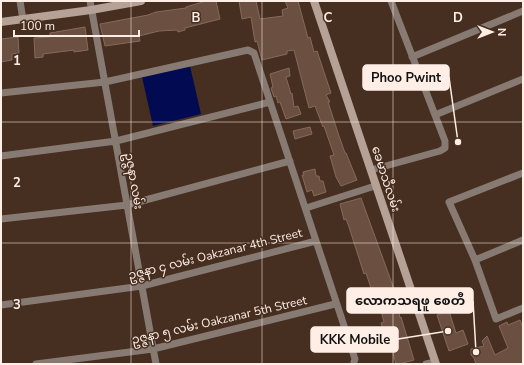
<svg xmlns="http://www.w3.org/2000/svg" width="524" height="365" viewBox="0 0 524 365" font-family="'Nunito Sans','Noto Sans Myanmar',sans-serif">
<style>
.water{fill:#020a51}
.building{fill:#6b5041;stroke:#856a5a}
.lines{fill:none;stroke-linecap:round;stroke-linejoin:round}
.street{stroke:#877a73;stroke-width:7}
.secondary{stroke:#b6a196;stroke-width:8}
.grid{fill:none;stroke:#feeee5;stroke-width:1;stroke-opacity:0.55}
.labels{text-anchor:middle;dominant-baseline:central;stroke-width:3;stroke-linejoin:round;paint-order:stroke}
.street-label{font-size:12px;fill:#feeee5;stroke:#462e20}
.grid-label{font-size:13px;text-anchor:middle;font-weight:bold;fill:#feeee5;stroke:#462e20;stroke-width:3;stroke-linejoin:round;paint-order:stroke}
.leader{fill:none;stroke:#feeee5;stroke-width:1.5}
.callout-dot{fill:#feeee5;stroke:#462e20;stroke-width:1.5}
.callout{fill:#feeee5;stroke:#feeee5;stroke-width:1.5}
.callout-label{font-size:13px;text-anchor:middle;font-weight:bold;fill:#111}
</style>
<rect width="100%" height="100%" fill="#462e20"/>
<path class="water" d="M 190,66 L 201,114 L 153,126 L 142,77 Z"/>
<path class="building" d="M 206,1 L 216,1 L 220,19 L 185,28 L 185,30 L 178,32 L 177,30 L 159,31 L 139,36 L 140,41 L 105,46 L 100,24 L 148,15 L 156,12 L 186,8 L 186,7 Z
M 239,1 L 256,1 L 260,19 L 283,16 L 282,10 L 288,8 L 285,1 L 298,1 L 308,38 L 310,37 L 314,52 L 317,51 L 331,93 L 326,95 L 330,102 L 328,102 L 339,136 L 345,153 L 346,153 L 357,180 L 341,186 L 336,177 L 330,156 L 334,155 L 324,126 L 323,127 L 315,106 L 309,108 L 294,50 L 287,51 L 287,54 L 262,60 L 257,41 L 255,42 L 251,17 L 242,19 Z
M 85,27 L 88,50 L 74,52 L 74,50 L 43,54 L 43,57 L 35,58 L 34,38 L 50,37 L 50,33 Z
M 18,37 L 19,53 L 12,54 L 12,60 L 1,62 L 1,39 Z
M 289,68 L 290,76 L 286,77 L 291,94 L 292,93 L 294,107 L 298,106 L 301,114 L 286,119 L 280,102 L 278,103 L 276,96 L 274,97 L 271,88 L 273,87 L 270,74 Z
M 310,127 L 312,134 L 295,139 L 293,131 Z
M 315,169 L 316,176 L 319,176 L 320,181 L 323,181 L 326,192 L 314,196 L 312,190 L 307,192 L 302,175 L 304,175 L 303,172 Z
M 361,198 L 394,289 L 397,302 L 400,318 L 401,317 L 414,360 L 399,364 L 396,364 L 393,353 L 396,352 L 392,335 L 385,337 L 381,323 L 384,322 L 380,307 L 376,308 L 370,285 L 366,273 L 364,274 L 349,227 L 346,219 L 344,220 L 340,204 Z
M 449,311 L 456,333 L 463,330 L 468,344 L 449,351 L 437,315 Z
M 520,320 L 523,328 L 523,364 L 476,364 L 474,358 L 471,355 L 471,349 L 484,346 L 482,341 L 487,336 L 495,355 L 508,348 L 499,326 L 507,322 L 508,325 Z"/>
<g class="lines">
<path class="street" d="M 20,1 L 23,20
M 90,1 L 156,364
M 412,57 L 523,11
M 1,93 L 105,82 L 248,50 L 254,53 L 355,359 L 354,362
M 435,115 L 523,79
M 1,156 L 116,141 L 270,102
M 371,170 L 440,151 L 445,148 L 445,141 L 391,1
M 523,173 L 449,202 L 475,260 L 496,319 L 523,308
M 306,208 L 375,186
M 1,219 L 127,205 L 290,161
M 475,260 L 523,240
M 1,305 L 142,286 L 316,241
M 36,364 L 153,349 L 335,304
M 426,364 L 435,362"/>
<path class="secondary" d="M 314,1 L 436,364
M 1,22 L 91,10 L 141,1"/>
</g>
<path class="grid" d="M 131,1 L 131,364M 262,1 L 262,364M 393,1 L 393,364M 1,122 L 523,122M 1,243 L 523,243"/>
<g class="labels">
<g class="street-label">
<text transform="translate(386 179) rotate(72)">ခေမာသီလမ်း</text>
<text transform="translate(134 181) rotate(80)">ဥဇ္ဇနာ လမ်း</text>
<text transform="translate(215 254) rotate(-14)">ဥဇ္ဇနာ ၄ လမ်း Oakzanar 4th Street</text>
<text transform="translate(219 320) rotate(-13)">ဥဇ္ဇနာ ၅ လမ်း Oakzanar 5th Street</text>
</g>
</g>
<g class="grid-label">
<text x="196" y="22">B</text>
<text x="328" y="22">C</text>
<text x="458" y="22">D</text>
<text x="17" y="65">1</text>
<text x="17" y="187">2</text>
<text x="17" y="309">3</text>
</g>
<path class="leader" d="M458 142L449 77M476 352L473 301M448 331L398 339"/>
<g class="callout-dot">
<circle cx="458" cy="142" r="4"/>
<circle cx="476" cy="352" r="4"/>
<circle cx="448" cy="331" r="4"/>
</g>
<g class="callout">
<rect x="363" y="65" width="86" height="25" rx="4"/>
<rect x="347" y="288" width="126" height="25" rx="4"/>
<rect x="311" y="327" width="87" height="25" rx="4"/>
</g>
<g class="callout-label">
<text x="406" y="82">Phoo Pwint</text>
<text x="410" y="305">လောကသရဖူ စေတီ</text>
<text x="355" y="344">KKK Mobile</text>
</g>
<rect width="524" height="365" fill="none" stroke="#feeee5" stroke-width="4"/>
<g transform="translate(492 32) rotate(90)" stroke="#462e20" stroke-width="3" paint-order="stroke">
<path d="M0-3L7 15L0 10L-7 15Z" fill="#feeee5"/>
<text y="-6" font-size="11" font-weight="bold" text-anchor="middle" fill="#feeee5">N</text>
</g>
<path d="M14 30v6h125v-6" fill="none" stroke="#feeee5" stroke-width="2"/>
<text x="20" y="30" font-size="12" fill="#feeee5" stroke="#462e20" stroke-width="3" paint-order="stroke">100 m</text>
</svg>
